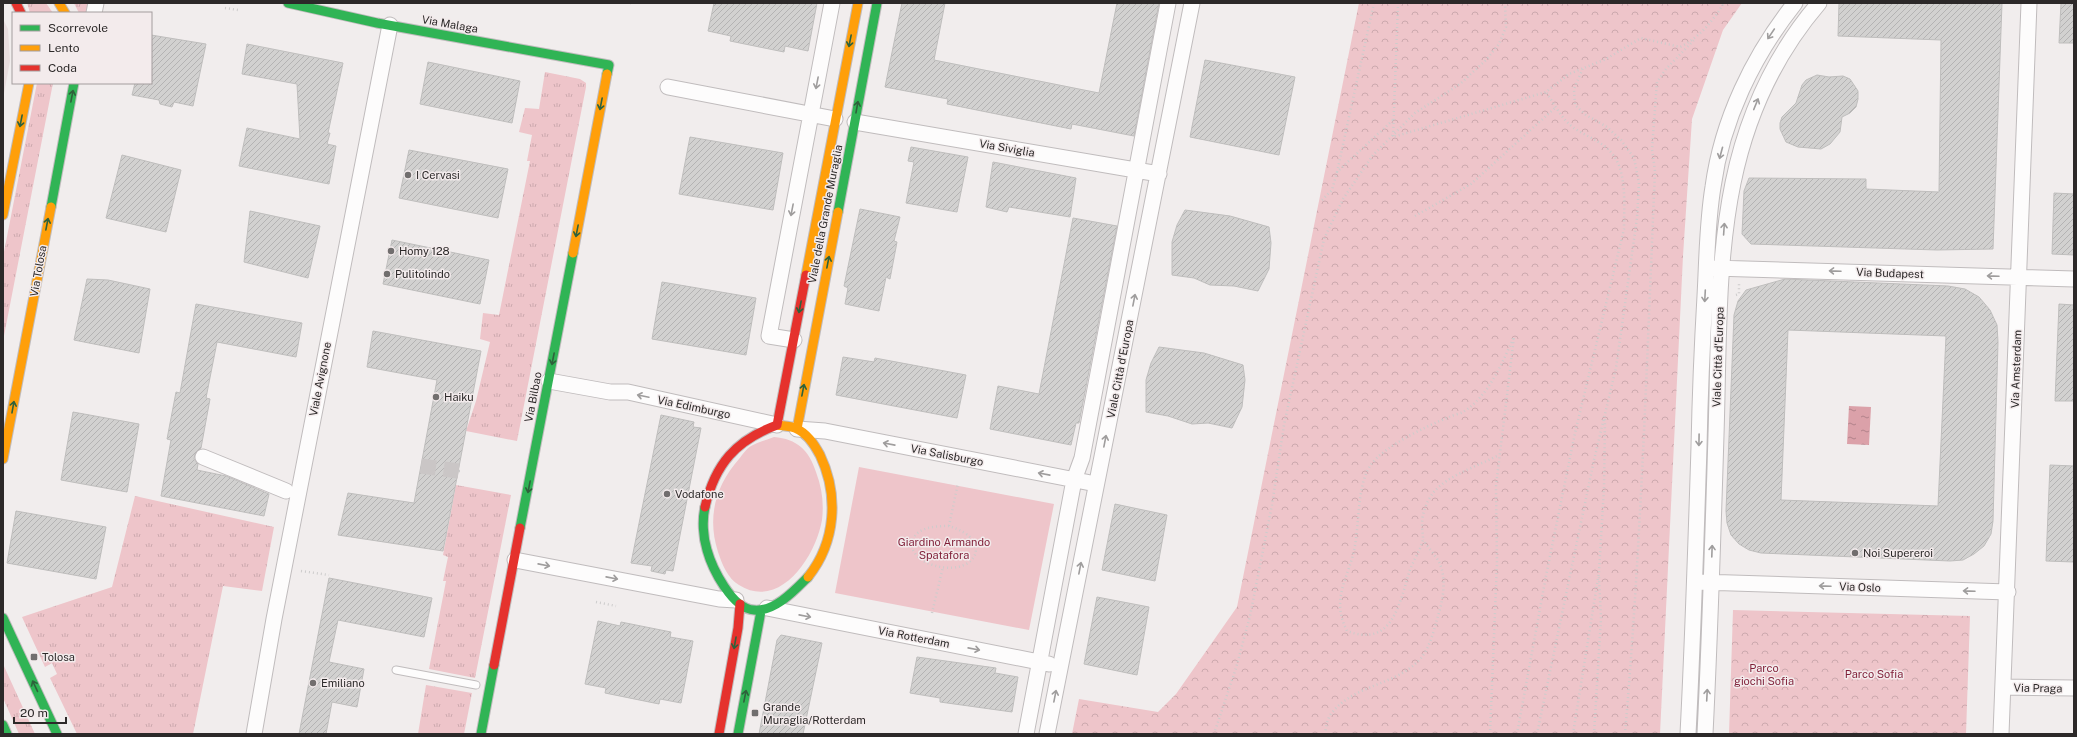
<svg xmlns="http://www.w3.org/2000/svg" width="2077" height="737" viewBox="0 0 2077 737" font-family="'Public Sans',sans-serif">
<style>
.built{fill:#e8ddde}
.grass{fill:url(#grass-tufts)}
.forest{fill:url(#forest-crowns)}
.garden{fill:#eec5ca}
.water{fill:url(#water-ripples)}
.building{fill:url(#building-hatch);stroke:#bfbebd;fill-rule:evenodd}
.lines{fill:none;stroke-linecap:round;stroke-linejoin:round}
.street-tunnel{stroke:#cac6c6;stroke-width:15;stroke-dasharray:15 8;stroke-linecap:butt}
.lane-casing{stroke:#c0bcbd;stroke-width:9}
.street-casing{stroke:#c0bcbd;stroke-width:17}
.fast-casing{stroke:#c0bcbd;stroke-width:11}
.slow-casing{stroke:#c0bcbd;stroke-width:11}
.jam-casing{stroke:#c0bcbd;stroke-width:11}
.path{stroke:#cdcccc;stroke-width:2.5;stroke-dasharray:1 3;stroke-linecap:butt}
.lane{stroke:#fdfcfc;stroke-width:7}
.street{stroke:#fdfcfc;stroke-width:15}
.fast{stroke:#30b455;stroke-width:9}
.slow{stroke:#ff9f0a;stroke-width:9}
.jam{stroke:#e5322d;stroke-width:9}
.oneway{stroke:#9f9d9d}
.oneway2{stroke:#2e613b}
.poi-dot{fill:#716e6e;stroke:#f3ebec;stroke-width:1.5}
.labels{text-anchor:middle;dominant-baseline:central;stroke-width:3;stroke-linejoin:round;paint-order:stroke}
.street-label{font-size:11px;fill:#2c2929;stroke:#f3ebec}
.poi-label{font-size:11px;fill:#2c2929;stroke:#f3ebec;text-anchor:start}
.park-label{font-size:11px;fill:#7f1e37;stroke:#f3ebec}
</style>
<defs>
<pattern id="grass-tufts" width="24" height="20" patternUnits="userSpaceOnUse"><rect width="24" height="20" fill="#eec5ca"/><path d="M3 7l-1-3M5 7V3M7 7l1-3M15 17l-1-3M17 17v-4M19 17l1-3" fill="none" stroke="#cca9ae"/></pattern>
<pattern id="forest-crowns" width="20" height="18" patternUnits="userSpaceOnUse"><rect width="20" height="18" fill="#eec5ca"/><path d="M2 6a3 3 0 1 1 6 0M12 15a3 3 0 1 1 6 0" fill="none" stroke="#cca9ae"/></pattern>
<pattern id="water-ripples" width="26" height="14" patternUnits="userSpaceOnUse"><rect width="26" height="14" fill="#dba1a9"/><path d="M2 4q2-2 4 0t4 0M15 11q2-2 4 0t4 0" fill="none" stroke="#b2838a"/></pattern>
<pattern id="building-hatch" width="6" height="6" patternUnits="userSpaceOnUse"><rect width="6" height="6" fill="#d2d1d0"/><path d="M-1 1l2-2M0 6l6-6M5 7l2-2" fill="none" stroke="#b4b3b3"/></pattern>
</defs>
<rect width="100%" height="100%" fill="#f1eded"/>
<path class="built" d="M 3,19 L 8,29 L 10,61 L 3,99 Z"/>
<path class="grass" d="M 27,3 L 46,3 L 53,13 L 30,13 Z
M 74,3 L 89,3 L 87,13 L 79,13 Z
M 545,72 L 580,79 L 586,83 L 586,87 L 517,441 L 466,431 L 476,401 L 490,342 L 480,339 L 483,313 L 499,315 L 530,161 L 527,161 L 532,135 L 519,132 L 525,108 L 539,109 Z
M 37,83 L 53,83 L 3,341 L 3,257 Z
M 456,485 L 511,495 L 475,678 L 429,669 L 446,581 L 443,581 L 448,557 L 443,555 Z
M 135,496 L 274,527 L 262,591 L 223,586 L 193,734 L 77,734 L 50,678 L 57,674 L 52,663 L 45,667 L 22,617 L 112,587 Z
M 3,664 L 35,734 L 19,734 L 3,698 Z
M 426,685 L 472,693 L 464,734 L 418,734 Z"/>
<path class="forest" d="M 1359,3 L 1742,3 L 1723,30 L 1692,119 L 1683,256 L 1660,734 L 1072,734 L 1079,699 L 1158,712 L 1176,694 L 1237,607 Z
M 1733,610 L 1970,616 L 1966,734 L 1729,734 Z"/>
<path class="garden" d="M 774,437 C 797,439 809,450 816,472 C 822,488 824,503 822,520 C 816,556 780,611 739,585 C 728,579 722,564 718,552 C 707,518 715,486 739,459 C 742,455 746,449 751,446 C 758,442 766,440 774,437 Z
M 859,467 L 1054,504 L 1029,630 L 835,593 Z"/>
<path class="water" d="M 1849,406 L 1871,407 L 1869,445 L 1847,444 Z"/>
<path class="building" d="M 714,3 L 817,3 L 808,51 L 785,46 L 784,52 L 730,41 L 731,36 L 708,31 Z
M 902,3 L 945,3 L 934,60 L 1099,93 L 1117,3 L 1159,3 L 1134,136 L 1072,124 L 1071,129 L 947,104 L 948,99 L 885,87 Z
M 1839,3 L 2002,3 L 1993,249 L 1937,250 L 1751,244 L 1742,234 L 1744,191 L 1749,178 L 1866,179 L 1866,189 L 1939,192 L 1941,40 L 1838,36 Z
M 2061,3 L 2074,3 L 2074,43 L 2059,43 Z
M 151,35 L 206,44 L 193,106 L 174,102 L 172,107 L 160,104 L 159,100 L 132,95 L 135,83 L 151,83 Z
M 247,44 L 343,63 L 328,133 L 330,133 L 327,144 L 336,146 L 329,184 L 239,166 L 247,128 L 300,139 L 297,84 L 242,74 Z
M 1205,60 L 1295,77 L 1279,155 L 1190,137 Z
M 428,62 L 520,81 L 512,123 L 420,104 Z
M 1817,75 L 1829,77 L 1843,76 L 1850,79 L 1858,91 L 1858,99 L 1856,107 L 1850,113 L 1842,117 L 1840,132 L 1830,144 L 1821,149 L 1798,147 L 1786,142 L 1780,129 L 1780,123 L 1782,117 L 1796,103 L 1802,85 L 1806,80 Z
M 690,137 L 783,153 L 773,210 L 679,194 Z
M 911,147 L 968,157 L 957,212 L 906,203 L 914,162 L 908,161 Z
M 409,150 L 508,169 L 498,218 L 399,198 Z
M 122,155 L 181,170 L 166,232 L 106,218 Z
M 993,162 L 1076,178 L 1070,217 L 1009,207 L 1007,212 L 986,207 Z
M 2054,193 L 2074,194 L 2074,255 L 2052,254 Z
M 860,209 L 900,217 L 894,241 L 897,242 L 890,279 L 886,277 L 879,311 L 845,304 L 848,288 L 844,286 Z
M 1185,210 L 1230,216 L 1269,227 L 1271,243 L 1269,269 L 1258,291 L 1234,286 L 1210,285 L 1194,278 L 1172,275 L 1172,242 L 1177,225 Z
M 250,211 L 320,226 L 308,278 L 244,262 Z
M 1073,218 L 1117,226 L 1079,423 L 1076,423 L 1071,445 L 990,429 L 998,386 L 1039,394 Z
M 392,240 L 489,260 L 480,304 L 383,284 Z
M 87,279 L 108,280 L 150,289 L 139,353 L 74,340 Z
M 1785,279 L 1948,286 L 1965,289 L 1979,297 L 1990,310 L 1997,325 L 1998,342 L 1993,521 L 1991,534 L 1984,546 L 1974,554 L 1963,560 L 1950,561 L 1761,553 L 1749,550 L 1739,544 L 1731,535 L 1727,523 L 1726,511 L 1734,315 L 1738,301 L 1746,290 ZM 1788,330 L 1946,336 L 1938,506 L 1781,500 Z
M 662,282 L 756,298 L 746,355 L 652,339 Z
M 196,304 L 302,323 L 296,357 L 217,342 L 206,398 L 210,399 L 201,448 L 195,454 L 194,459 L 198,464 L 197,470 L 226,476 L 269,494 L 264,516 L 161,496 L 171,440 L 167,439 L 176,392 L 180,393 Z
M 2059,304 L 2074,305 L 2074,401 L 2055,401 Z
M 373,331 L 481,351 L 443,551 L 338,535 L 348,493 L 414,503 L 437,380 L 367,367 Z
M 1159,347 L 1204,353 L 1243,365 L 1245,380 L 1242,407 L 1232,428 L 1208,423 L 1192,424 L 1168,416 L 1146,412 L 1146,380 L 1151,363 Z
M 843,357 L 874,362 L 875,358 L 966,375 L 957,418 L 836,395 Z
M 73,412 L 139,424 L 127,492 L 61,480 Z
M 661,415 L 694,422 L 693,427 L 701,428 L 673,571 L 666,570 L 665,574 L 651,571 L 652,566 L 631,563 Z
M 2050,465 L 2074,466 L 2074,562 L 2046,561 Z
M 1115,504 L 1167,515 L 1155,581 L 1102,570 Z
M 16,511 L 106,527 L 96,579 L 7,563 Z
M 329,578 L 432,598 L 424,637 L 338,620 L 329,662 L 364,669 L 357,707 L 332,702 L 326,734 L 299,734 Z
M 1097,597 L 1149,607 L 1137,675 L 1084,664 Z
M 598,621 L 620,626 L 621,622 L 671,632 L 670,637 L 693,641 L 681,703 L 660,699 L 659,704 L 605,693 L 606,688 L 585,684 Z
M 781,635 L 822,643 L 803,734 L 759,734 L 777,640 Z
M 917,657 L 996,668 L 995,673 L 1018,677 L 1012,712 L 940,702 L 940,698 L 910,693 Z"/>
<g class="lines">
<path class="street-tunnel" d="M 421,466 L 459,471"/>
<g class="lane-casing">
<path id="lane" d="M 396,670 L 476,685"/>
</g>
<g class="street-casing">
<path id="street" d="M 94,13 L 96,3
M 668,87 L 835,119
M 855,122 L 1159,174
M 1713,268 L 2074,279
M 794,340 L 769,336 L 832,3
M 549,381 L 610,392 L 628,392 L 777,425
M 797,429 L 825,431 L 1096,484
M 203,457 L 286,491
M 515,560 L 719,599 L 736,600
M 1701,582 L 2008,592
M 767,608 L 1049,664
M 2003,687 L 2074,688
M 254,734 L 274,619 L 390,25
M 1026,734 L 1074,480 L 1082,458 L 1168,3
M 1047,734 L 1192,3
M 1688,734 C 1693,638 1696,543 1699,447 C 1700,397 1702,347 1705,296 C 1707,260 1707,223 1713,187 C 1722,120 1753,56 1795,3
M 1705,734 C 1710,634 1713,535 1716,435 C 1721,278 1710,130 1819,3
M 2001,734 L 2029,3"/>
</g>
<g class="fast-casing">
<path id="fast" d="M 288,3 L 377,23 L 609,65 L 607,74
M 51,207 L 74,83
M 838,212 L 877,3
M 705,507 C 702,520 703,537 707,550 C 712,568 732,609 754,610 C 775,612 795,590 808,577
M 520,528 L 573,253
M 3,618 L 57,734
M 3,725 L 7,734
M 481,734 L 494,665
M 738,734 L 761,611"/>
</g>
<g class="slow-casing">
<path id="slow" d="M 59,3 L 65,13
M 3,215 L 29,83
M 573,253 L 607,74
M 806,275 L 858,3
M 777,425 C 783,426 790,426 795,428 C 807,433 814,444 820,455 C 839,495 836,542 808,577
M 797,429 L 838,212
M 3,459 L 51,207"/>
</g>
<g class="jam-casing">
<path id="jam" d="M 16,3 L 21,13
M 777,425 L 806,275
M 705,507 C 715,464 736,440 777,425
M 494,665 L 520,528
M 719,734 L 738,628 L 740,604"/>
</g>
<path class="path" d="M 630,3 L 632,3
M 1398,3 L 1393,137 L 1546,92 L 1569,74 L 1606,59 L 1641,38 L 1680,47 C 1700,37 1712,22 1724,3
M 225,8 L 238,10
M 1337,172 L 1374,3
M 1322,200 L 1332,190 L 1337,172 L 1393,120
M 1415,216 L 1471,184 L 1556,107
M 1736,295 L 1739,294 L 1739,283
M 459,471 L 460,471
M 949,526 C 934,526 915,527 911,544 C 913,554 921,561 930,564 C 973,580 998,541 949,526 L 958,483
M 301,571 L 329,575
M 596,602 L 616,606
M 932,613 L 943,567
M 1214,734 L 1236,668 L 1250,616 L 1272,505 L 1284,425 L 1324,239 L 1343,199 L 1373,155 L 1415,113 L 1460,84 L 1486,60 L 1499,44 L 1506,27 L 1505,3
M 1325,734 C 1326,728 1327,719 1331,714 C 1353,684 1397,686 1421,658 C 1430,647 1434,630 1438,616 C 1443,600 1447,578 1439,562 C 1435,555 1428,547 1423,540
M 1490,734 L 1497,563 L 1496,486 L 1514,337 C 1502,363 1489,396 1463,412 C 1459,414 1453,415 1449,417 C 1427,426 1382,447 1370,466 C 1356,488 1360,529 1353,555 C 1345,584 1332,601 1347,631 C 1392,648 1399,605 1409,573 C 1412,562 1421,550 1423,539 C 1423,534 1422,529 1422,524 C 1422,513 1427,501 1433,493 C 1446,476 1480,465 1499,455
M 1517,734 L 1546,576 L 1575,433 L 1624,229 C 1624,208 1627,174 1614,156 C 1605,143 1590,138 1577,130 C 1563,122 1555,105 1546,92
M 1537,734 L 1594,460 L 1616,368 L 1637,218 L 1639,183 L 1634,158 L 1621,140 L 1607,127 L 1586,115 L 1575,105 L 1574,89 L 1583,68
M 1573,734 L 1599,572 L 1604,488 L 1605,419
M 1594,734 L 1601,619 L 1599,577
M 1625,734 C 1641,547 1647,358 1655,171 L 1652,149 L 1657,82 L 1666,69 L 1694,40"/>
<use href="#lane" class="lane"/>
<use href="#street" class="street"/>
<use href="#fast" class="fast"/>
<use href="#slow" class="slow"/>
<use href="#jam" class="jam"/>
</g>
<defs><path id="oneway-shaft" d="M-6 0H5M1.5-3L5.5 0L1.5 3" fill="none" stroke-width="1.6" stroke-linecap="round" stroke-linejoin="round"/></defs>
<g class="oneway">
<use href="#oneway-shaft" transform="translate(1771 34) rotate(124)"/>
<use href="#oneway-shaft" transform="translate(817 83) rotate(101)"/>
<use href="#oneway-shaft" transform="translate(1756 104) rotate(-68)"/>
<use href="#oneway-shaft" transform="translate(1721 153) rotate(105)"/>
<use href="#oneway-shaft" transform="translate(792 210) rotate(101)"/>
<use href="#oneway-shaft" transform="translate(1724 229) rotate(-86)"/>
<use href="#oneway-shaft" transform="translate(1835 271) rotate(-178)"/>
<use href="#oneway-shaft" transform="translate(1993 276) rotate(-178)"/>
<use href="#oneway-shaft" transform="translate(1705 296) rotate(93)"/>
<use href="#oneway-shaft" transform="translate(1134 300) rotate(-79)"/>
<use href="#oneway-shaft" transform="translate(643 396) rotate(-168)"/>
<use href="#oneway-shaft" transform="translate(1699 440) rotate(91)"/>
<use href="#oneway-shaft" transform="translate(1105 441) rotate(-79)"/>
<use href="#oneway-shaft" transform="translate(889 444) rotate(-169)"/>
<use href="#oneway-shaft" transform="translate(1044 474) rotate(-169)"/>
<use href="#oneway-shaft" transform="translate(1712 551) rotate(-88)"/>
<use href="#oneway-shaft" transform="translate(544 565) rotate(11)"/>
<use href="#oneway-shaft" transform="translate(1080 568) rotate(-79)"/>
<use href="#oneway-shaft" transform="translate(612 578) rotate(11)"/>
<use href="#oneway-shaft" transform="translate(1825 586) rotate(-178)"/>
<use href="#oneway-shaft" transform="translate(1969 591) rotate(-178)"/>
<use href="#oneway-shaft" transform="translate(805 616) rotate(11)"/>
<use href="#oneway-shaft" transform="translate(974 649) rotate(11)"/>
<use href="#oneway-shaft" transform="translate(1707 695) rotate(-87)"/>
<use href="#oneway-shaft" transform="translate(1055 696) rotate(-79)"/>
</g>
<g class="oneway2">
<use href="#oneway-shaft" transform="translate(850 41) rotate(101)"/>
<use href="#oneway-shaft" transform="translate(72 96) rotate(-79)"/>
<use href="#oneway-shaft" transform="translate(601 104) rotate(101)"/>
<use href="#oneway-shaft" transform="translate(857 107) rotate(-80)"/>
<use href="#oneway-shaft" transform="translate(21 121) rotate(101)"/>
<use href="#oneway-shaft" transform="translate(47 224) rotate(-79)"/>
<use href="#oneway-shaft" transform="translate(577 231) rotate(101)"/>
<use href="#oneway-shaft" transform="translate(828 262) rotate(-79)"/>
<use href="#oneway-shaft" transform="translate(800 307) rotate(101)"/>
<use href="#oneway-shaft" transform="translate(553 359) rotate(101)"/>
<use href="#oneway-shaft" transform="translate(803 390) rotate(-79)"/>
<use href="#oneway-shaft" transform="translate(13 407) rotate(-80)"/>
<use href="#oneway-shaft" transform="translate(529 487) rotate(101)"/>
<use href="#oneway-shaft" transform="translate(735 643) rotate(100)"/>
<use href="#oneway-shaft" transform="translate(35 686) rotate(-115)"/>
<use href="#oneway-shaft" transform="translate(745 696) rotate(-79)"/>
</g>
<g class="poi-dot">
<circle cx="408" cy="175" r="4"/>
<circle cx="391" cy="251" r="4"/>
<circle cx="387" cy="274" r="4"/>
<circle cx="436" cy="397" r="4"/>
<circle cx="667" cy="494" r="4"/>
<circle cx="1855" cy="553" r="4"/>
<rect x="30" y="653" width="8" height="8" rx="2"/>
<circle cx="313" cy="683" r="4"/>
<rect x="751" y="709" width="8" height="8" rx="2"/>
</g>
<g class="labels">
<g class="street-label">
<text transform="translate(450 24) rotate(10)">Via Malaga</text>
<text transform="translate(1007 148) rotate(10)">Via Siviglia</text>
<text transform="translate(825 214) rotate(-79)">Viale della Grande Muraglia</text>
<text transform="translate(38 271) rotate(-80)">Via Tolosa</text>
<text transform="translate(1890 273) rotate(2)">Via Budapest</text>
<text transform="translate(1718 357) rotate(-88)">Viale Città d'Europa</text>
<text transform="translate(1120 369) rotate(-79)">Viale Città d'Europa</text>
<text transform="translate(2016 369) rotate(-88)">Via Amsterdam</text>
<text transform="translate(320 379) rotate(-79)">Viale Avignone</text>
<text transform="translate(533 397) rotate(-79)">Via Bilbao</text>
<text transform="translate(694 407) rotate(12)">Via Edimburgo</text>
<text transform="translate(947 455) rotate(11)">Via Salisburgo</text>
<text transform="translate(1860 587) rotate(2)">Via Oslo</text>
<text transform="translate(914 637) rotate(11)">Via Rotterdam</text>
<text transform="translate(2038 688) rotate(1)">Via Praga</text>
</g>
<g class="poi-label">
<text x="416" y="175">I Cervasi</text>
<text x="399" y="251">Homy 128</text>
<text x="395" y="274">Pulitolindo</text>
<text x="444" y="397">Haiku</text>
<text x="675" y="494">Vodafone</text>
<text x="1863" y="553">Noi Supereroi</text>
<text x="42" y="657">Tolosa</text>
<text x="321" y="683">Emiliano</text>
<text x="763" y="707">Grande<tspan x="763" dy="13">Muraglia/Rotterdam</tspan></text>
</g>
<g class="park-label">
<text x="944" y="542">Giardino Armando<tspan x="944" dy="13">Spatafora</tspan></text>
<text x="1764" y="668">Parco<tspan x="1764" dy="13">giochi Sofia</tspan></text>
<text x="1874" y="674">Parco Sofia</text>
</g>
</g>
<rect width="2077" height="737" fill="none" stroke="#2c2929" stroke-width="8"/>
<rect x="12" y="12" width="140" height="72" fill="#f3ebec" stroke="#a39d9e"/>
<rect x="20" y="25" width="20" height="6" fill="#30b455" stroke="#a39d9e"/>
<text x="48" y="32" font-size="12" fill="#2c2929">Scorrevole</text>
<rect x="20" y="45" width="20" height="6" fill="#ff9f0a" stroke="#a39d9e"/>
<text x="48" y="52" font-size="12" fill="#2c2929">Lento</text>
<rect x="20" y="65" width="20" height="6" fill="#e5322d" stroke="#a39d9e"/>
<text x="48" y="72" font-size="12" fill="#2c2929">Coda</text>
<path d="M14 717v6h52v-6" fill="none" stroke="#2c2929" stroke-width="2"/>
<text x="20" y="717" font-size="12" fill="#2c2929" stroke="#f3ebec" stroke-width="3" paint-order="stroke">20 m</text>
</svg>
